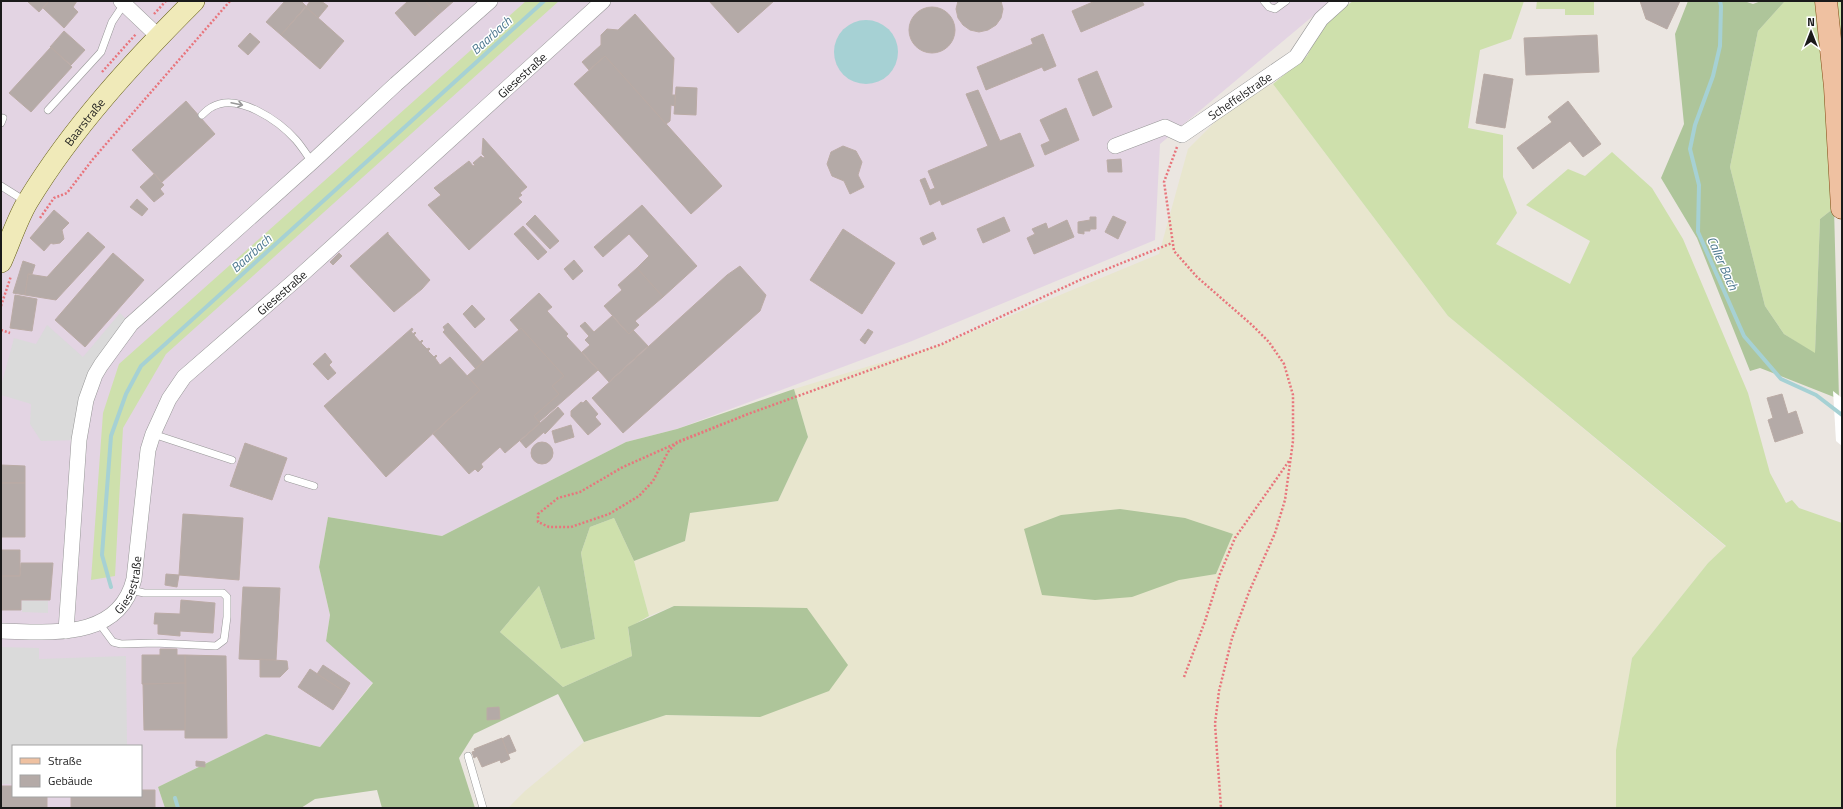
<svg xmlns="http://www.w3.org/2000/svg" width="1843" height="809" viewBox="0 0 1843 809" font-family="'Titillium Web',sans-serif">
<style>
.industrial{fill:#e3d4e3;fill-rule:evenodd}
.farmland{fill:#e8e6ce}
.grass{fill:#cee0ac}
.forest{fill:#aec59a}
.parking{fill:#dadada}
.water{fill:#a6d1d4}
.pier{fill:#fff}
.lines{fill:none;stroke-linecap:round;stroke-linejoin:round}
.stream{stroke:#a6d1d4;stroke-width:4}
.building{fill:#b4aaa7;stroke:#baaba5}
.lane-casing{stroke:#979797;stroke-width:8}
.street-casing{stroke:#979797;stroke-width:16}
.secondary-casing{stroke:#625d11;stroke-width:22}
.primary-casing{stroke:#804911;stroke-width:23}
.path{stroke:#e8757c;stroke-width:2.5;stroke-dasharray:2 2;stroke-linecap:butt}
.lane{stroke:#fff;stroke-width:7}
.street{stroke:#fff;stroke-width:15}
.secondary{stroke:#f0eab9;stroke-width:21}
.primary{stroke:#efc1a1;stroke-width:22}
.oneway{stroke:#989898}
.labels{text-anchor:middle;dominant-baseline:central;stroke-width:3;stroke-linejoin:round;paint-order:stroke}
.street-label{font-size:12px;fill:#1a1a1a;stroke:#fff}
.water-label{font-size:13px;font-style:italic;fill:#4d788f;stroke:#fff}
</style>
<rect width="100%" height="100%" fill="#ebe6e1"/>
<path class="industrial" d="M 1,1 L 1331,1 L 1160,144 L 1155,240 L 912,341 L 677,429 L 626,442 L 442,536 L 328,517 L 319,567 L 330,615 L 326,640 L 373,682 L 320,747 L 266,734 L 158,787 L 165,808 L 1,808 ZM 13,746 L 141,746 L 141,796 L 13,796 Z"/>
<path class="farmland" d="M 1273,84 L 1448,316 L 1726,547 L 1708,563 L 1632,658 L 1616,750 L 1616,808 L 508,808 L 525,791 L 584,742 L 666,715 L 760,717 L 674,606 L 649,616 L 634,561 L 685,541 L 689,513 L 778,501 L 808,437 L 794,389 L 942,344 L 1159,254 L 1188,149 L 1239,98 Z"/>
<path class="grass" d="M 526,1 L 559,1 L 166,354 L 123,428 L 115,576 L 91,580 L 103,413 L 119,364 Z
M 1353,1 L 1524,1 L 1511,39 L 1480,50 L 1468,128 L 1503,135 L 1503,177 L 1517,213 L 1496,244 L 1570,284 L 1590,241 L 1526,205 L 1568,169 L 1585,176 L 1612,152 L 1652,188 L 1683,239 L 1748,393 L 1770,473 L 1786,503 L 1792,500 L 1799,508 L 1842,523 L 1842,808 L 1616,808 L 1616,750 L 1632,658 L 1708,563 L 1726,546 L 1448,316 L 1273,84 L 1307,56 L 1325,22 Z
M 1537,1 L 1599,1 L 1594,2 L 1594,15 L 1565,15 L 1565,9 L 1536,9 Z
M 1785,1 L 1817,1 L 1819,8 L 1834,208 L 1820,219 L 1815,354 L 1784,334 L 1765,306 L 1730,167 L 1758,31 Z
M 1837,1 L 1842,1 L 1842,63 Z
M 614,518 L 634,561 L 649,616 L 628,628 L 632,656 L 563,687 L 500,632 L 539,586 L 561,649 L 595,639 L 581,553 L 590,527 Z"/>
<path class="forest" d="M 1688,1 L 1744,1 L 1753,4 L 1761,1 L 1785,1 L 1758,31 L 1730,167 L 1765,306 L 1784,334 L 1815,353 L 1820,219 L 1834,208 L 1839,399 L 1760,368 L 1750,371 L 1697,238 L 1661,178 L 1684,124 L 1675,34 Z
M 794,389 L 808,437 L 778,501 L 690,513 L 685,541 L 634,561 L 614,518 L 590,527 L 581,553 L 595,639 L 561,649 L 539,586 L 500,632 L 563,687 L 632,656 L 628,627 L 674,606 L 807,608 L 848,665 L 829,691 L 760,717 L 666,715 L 584,742 L 558,694 L 474,734 L 459,758 L 475,808 L 382,808 L 377,790 L 315,799 L 301,808 L 165,808 L 158,787 L 266,734 L 320,747 L 373,683 L 326,641 L 330,615 L 319,567 L 328,517 L 442,536 L 626,442 L 677,429 Z
M 1120,509 L 1185,518 L 1233,534 L 1216,574 L 1179,580 L 1132,597 L 1095,600 L 1042,595 L 1024,529 L 1061,515 Z"/>
<path class="parking" d="M 120,313 L 131,324 L 101,365 L 79,440 L 41,441 L 30,424 L 31,404 L 1,395 L 1,386 L 14,338 L 36,344 L 47,325 L 83,357 Z
M 22,601 L 48,601 L 48,613 L 22,612 Z
M 1,647 L 39,648 L 39,659 L 126,656 L 127,746 L 13,746 L 13,784 L 1,784 Z"/>
<path class="water" d="M834 52a32 32 0 1 1 64 0a32 32 0 1 1-64 0Z"/>
<path class="pier" d="M 1833,391 L 1842,398 L 1842,446 L 1836,441 Z"/>
<g class="lines">
<path class="stream" d="M 1720,1 L 1721,6 L 1720,46 L 1713,76 L 1695,125 L 1690,149 L 1699,185 L 1698,232 L 1744,336 L 1781,379 L 1816,395 L 1842,415
M 111,587 L 102,555 L 111,436 L 126,394 L 141,366 L 544,1
M 175,798 L 178,808"/>
</g>
<path class="building" d="M 27,1 L 49,1 L 39,12 Z
M 49,1 L 77,1 L 73,7 L 78,12 L 64,28 L 43,8 Z
M 285,1 L 301,1 L 306,6 L 281,35 L 266,22 Z
M 310,1 L 321,1 L 328,6 L 318,18 L 306,7 Z
M 408,1 L 425,1 L 438,15 L 415,36 L 395,13 Z
M 425,1 L 454,1 L 438,15 Z
M 709,1 L 774,1 L 738,33 Z
M 958,1 L 1001,1 L 1003,9 L 1001,18 L 996,25 L 988,30 L 979,32 L 970,30 L 963,25 L 958,18 L 956,9 Z
M 1095,1 L 1142,1 L 1144,5 L 1081,32 L 1072,11 Z
M 1640,1 L 1680,1 L 1667,29 L 1646,19 Z
M 306,7 L 344,41 L 320,69 L 281,35 Z
M909 30a23 23 0 1 1 46 0a23 23 0 1 1-46 0Z
M 635,14 L 674,58 L 672,95 L 675,95 L 675,106 L 671,105 L 670,121 L 666,124 L 605,56 L 589,70 L 582,62 L 601,45 L 601,35 L 607,29 L 618,30 Z
M 64,31 L 85,50 L 71,65 L 50,47 Z
M 250,33 L 260,42 L 248,55 L 238,46 Z
M 1043,34 L 1056,66 L 1044,71 L 1042,67 L 986,90 L 977,67 L 1033,44 L 1031,39 Z
M 1597,35 L 1599,72 L 1526,75 L 1524,38 Z
M 51,47 L 72,67 L 31,112 L 9,93 Z
M 605,56 L 722,186 L 691,214 L 574,84 Z
M 1097,71 L 1112,107 L 1093,116 L 1078,79 Z
M 1484,74 L 1513,79 L 1505,128 L 1476,123 Z
M 676,87 L 697,88 L 696,115 L 674,114 Z
M 978,90 L 1000,141 L 1020,133 L 1034,166 L 942,205 L 940,200 L 930,205 L 925,192 L 935,188 L 928,171 L 988,146 L 966,94 Z
M 186,101 L 215,134 L 162,182 L 132,150 Z
M 1568,101 L 1601,144 L 1583,157 L 1570,141 L 1533,169 L 1517,148 L 1552,122 L 1548,117 Z
M 1066,108 L 1079,140 L 1045,155 L 1041,145 L 1050,141 L 1040,120 Z
M 483,138 L 527,187 L 520,193 L 522,195 L 518,198 L 522,202 L 469,250 L 428,205 L 441,195 L 434,188 L 469,161 L 473,166 L 475,165 L 473,163 L 481,156 L 483,158 L 485,157 L 482,154 Z
M 843,146 L 856,151 L 862,162 L 858,175 L 864,187 L 850,194 L 844,181 L 832,176 L 827,164 L 831,152 Z
M 1121,159 L 1122,172 L 1108,172 L 1107,160 Z
M 154,174 L 164,185 L 160,189 L 164,194 L 154,202 L 140,187 Z
M 925,178 L 930,190 L 925,192 L 920,180 Z
M 137,199 L 148,209 L 142,216 L 130,207 Z
M 642,205 L 697,266 L 663,297 L 637,268 L 649,256 L 629,234 L 603,257 L 594,247 Z
M 54,210 L 69,223 L 62,230 L 64,239 L 60,243 L 53,244 L 51,243 L 44,251 L 30,238 Z
M 535,215 L 559,241 L 550,249 L 526,224 Z
M 1113,216 L 1126,222 L 1118,239 L 1105,232 Z
M 1004,217 L 1010,231 L 983,243 L 977,229 Z
M 1090,217 L 1096,217 L 1096,229 L 1090,229 L 1090,231 L 1084,231 L 1084,234 L 1078,233 L 1078,222 L 1090,220 Z
M 1067,220 L 1074,237 L 1034,254 L 1027,238 L 1035,234 L 1032,229 L 1046,223 L 1048,229 Z
M 523,226 L 547,252 L 538,260 L 514,234 Z
M 843,229 L 895,263 L 862,314 L 810,280 Z
M 88,232 L 105,247 L 56,300 L 25,295 L 28,274 L 47,277 Z
M 388,232 L 388,234 L 430,280 L 422,289 L 394,312 L 350,266 Z
M 933,232 L 936,239 L 923,245 L 920,238 Z
M 113,253 L 144,280 L 85,347 L 55,320 Z
M 339,253 L 342,256 L 333,265 L 330,262 Z
M 574,260 L 583,271 L 573,280 L 564,269 Z
M 23,261 L 35,265 L 32,274 L 28,274 L 25,295 L 13,293 Z
M 740,266 L 766,295 L 760,311 L 623,433 L 592,398 L 727,275 Z
M 637,268 L 663,297 L 635,321 L 639,325 L 629,334 L 604,306 L 622,290 L 618,285 Z
M 539,293 L 552,307 L 547,311 L 568,334 L 566,336 L 598,370 L 539,422 L 534,416 L 559,394 L 552,386 L 564,376 L 521,328 L 519,330 L 510,320 Z
M 15,295 L 37,299 L 32,331 L 10,328 Z
M 472,305 L 485,319 L 475,328 L 463,314 Z
M 612,316 L 629,334 L 633,330 L 648,346 L 609,382 L 582,352 L 590,345 L 585,340 L 589,336 L 580,326 L 585,322 L 594,332 Z
M 448,323 L 483,362 L 476,369 L 443,332 L 445,330 L 443,327 Z
M 412,328 L 413,330 L 411,331 L 413,334 L 415,332 L 416,333 L 414,335 L 420,342 L 422,340 L 423,341 L 421,343 L 427,349 L 429,348 L 430,349 L 428,351 L 434,357 L 436,355 L 437,356 L 435,358 L 440,365 L 450,357 L 480,390 L 386,477 L 324,406 Z
M 521,328 L 564,376 L 552,386 L 559,394 L 534,416 L 540,423 L 505,453 L 500,447 L 481,464 L 483,467 L 478,472 L 475,469 L 469,474 L 433,434 L 480,390 L 467,376 Z
M 868,329 L 873,332 L 865,344 L 860,340 Z
M 325,353 L 332,362 L 329,365 L 336,373 L 328,380 L 313,364 Z
M 1782,394 L 1788,414 L 1796,411 L 1803,433 L 1775,442 L 1768,420 L 1773,418 L 1767,398 Z
M 586,400 L 598,414 L 595,417 L 601,424 L 588,435 L 571,416 L 571,411 L 581,402 L 583,403 Z
M 558,407 L 564,414 L 547,432 L 545,434 L 544,432 L 526,448 L 520,441 Z
M 571,425 L 574,437 L 555,443 L 552,431 Z
M531 453a11 11 0 1 1 22 0a11 11 0 1 1-22 0Z
M 245,443 L 287,458 L 272,500 L 230,486 Z
M 1,465 L 25,466 L 25,483 L 1,483 Z
M 1,483 L 25,483 L 25,537 L 1,537 Z
M 183,514 L 243,518 L 239,580 L 179,575 Z
M 1,550 L 20,550 L 20,576 L 1,576 Z
M 21,563 L 53,563 L 50,600 L 21,600 L 21,610 L 2,610 L 2,576 L 20,576 Z
M 166,574 L 179,575 L 177,587 L 165,585 Z
M 243,587 L 280,588 L 276,660 L 239,659 Z
M 181,600 L 215,603 L 213,633 L 180,631 L 180,636 L 158,634 L 158,624 L 154,624 L 155,613 L 180,614 Z
M 160,649 L 177,649 L 177,655 L 185,655 L 186,683 L 142,684 L 142,655 L 160,655 Z
M 185,655 L 226,656 L 227,738 L 185,738 Z
M 260,659 L 287,661 L 288,669 L 280,677 L 260,677 Z
M 323,665 L 350,683 L 345,692 L 317,674 Z
M 310,669 L 345,692 L 333,710 L 298,687 Z
M 186,683 L 185,730 L 144,730 L 143,684 Z
M 499,707 L 500,719 L 487,720 L 487,708 Z
M 509,735 L 516,751 L 508,754 L 502,739 Z
M 502,738 L 510,759 L 501,763 L 500,760 L 482,767 L 477,756 L 474,758 L 472,752 L 475,751 L 474,749 Z
M 196,761 L 205,762 L 205,767 L 196,766 Z
M 1,786 L 13,786 L 13,796 L 47,796 L 47,808 L 1,808 Z
M 141,790 L 155,790 L 155,808 L 71,808 L 71,796 L 141,796 Z"/>
<g class="lines">
<g class="lane-casing">
<path id="lane" d="M 1264,1 L 1269,7 L 1275,9 L 1286,1
M 48,110 L 101,52 L 112,22 L 124,4
M 202,115 C 205,112 208,109 212,107 C 238,92 279,121 296,140 C 302,147 307,155 312,162
M 1,123 L 3,118
M 1,186 L 25,201
M 153,434 L 232,460
M 288,478 L 314,486
M 99,623 L 113,642 L 121,644 L 155,643 L 216,646 L 224,640 L 227,617 L 227,597 L 223,593 L 144,593 L 131,590
M 468,756 L 483,808"/>
</g>
<g class="street-casing">
<g id="street">
<path d="M 121,1 L 159,37"/>
<path id="s1" d="M 1115,146 L 1165,127 L 1182,135 L 1296,57 L 1321,19 L 1341,1"/>
<path id="s2" d="M 1,631 C 50,632 119,641 134,579 L 148,450 L 153,434 L 169,399 L 184,377 L 299,277 L 603,1"/>
<path d="M 66,631 L 79,440 L 86,400 L 95,375 L 101,365 L 131,324 L 312,162 L 396,84 L 490,1"/>
</g>
</g>
<g class="secondary-casing">
<g id="secondary">
<path id="s3" d="M 1,262 C 10,242 17,219 28,201 C 73,127 133,62 194,1"/>
</g>
</g>
<g class="primary-casing">
<path id="primary" d="M 1826,1 L 1835,87 L 1842,208"/>
</g>
<path class="path" d="M 154,14 L 166,1
M 102,72 L 136,34
M 1177,147 L 1164,182 L 1174,251 L 1197,277 L 1252,325 L 1269,342 L 1284,364 L 1293,395 L 1293,441 L 1285,500 L 1275,533 L 1249,592 L 1232,638 L 1219,691 L 1215,724 L 1221,808
M 40,218 L 54,198 L 67,193 L 93,159 L 230,1
M 1,306 L 11,276
M 1,330 L 10,333
M 748,414 L 677,442 L 668,452 L 653,481 L 639,496 L 609,514 L 571,527 L 549,527 L 538,522 L 538,514 L 558,498 L 580,492 L 623,467 L 686,439 L 748,414 L 942,344 L 1082,279 L 1172,243
M 1184,677 L 1205,621 L 1220,574 L 1235,538 L 1289,461"/>
<use href="#lane" class="lane"/>
<use href="#street" class="street"/>
<use href="#secondary" class="secondary"/>
<use href="#primary" class="primary"/>
</g>
<defs><path id="oneway-shaft" d="M-6 0H5M1.5-3L5.5 0L1.5 3" fill="none" stroke-width="1.6" stroke-linecap="round" stroke-linejoin="round"/></defs>
<use class="oneway" href="#oneway-shaft" transform="translate(237 104) rotate(12)"/>
<g class="labels">
<g class="street-label">
<text stroke="none"><textPath href="#s2" startOffset="822">Giesestraße</textPath></text>
<text stroke="none"><textPath href="#s1" startOffset="142">Scheffelstraße</textPath></text>
<text stroke="none"><textPath href="#s3" startOffset="164">Baarstraße</textPath></text>
<text stroke="none"><textPath href="#s2" startOffset="498">Giesestraße</textPath></text>
<text stroke="none"><textPath href="#s2" startOffset="150">Giesestraße</textPath></text>
</g>
<g class="water-label">
<text transform="translate(491 35) rotate(-42)">Baarbach</text>
<text transform="translate(251 253) rotate(-42)">Baarbach</text>
<text transform="translate(1723 263) rotate(66)">Caller Bach</text>
</g>
</g>
<rect width="1843" height="809" fill="none" stroke="#1a1a1a" stroke-width="4"/>
<rect x="12" y="745" width="130" height="52" fill="#ffffff" stroke="#a3a3a3"/>
<rect x="20" y="758" width="20" height="6" fill="#efc1a1" stroke="#a3a3a3"/>
<text x="48" y="765" font-size="12" fill="#1a1a1a">Straße</text>
<rect x="20" y="775" width="20" height="12" fill="#b4aaa7" stroke="#a3a3a3"/>
<text x="48" y="785" font-size="12" fill="#1a1a1a">Gebäude</text>
<g transform="translate(1811 32)" stroke="#ffffff" stroke-width="3" paint-order="stroke">
<path d="M0-3L7 15L0 10L-7 15Z" fill="#1a1a1a"/>
<text y="-6" font-size="11" font-weight="bold" text-anchor="middle" fill="#1a1a1a">N</text>
</g>
</svg>
